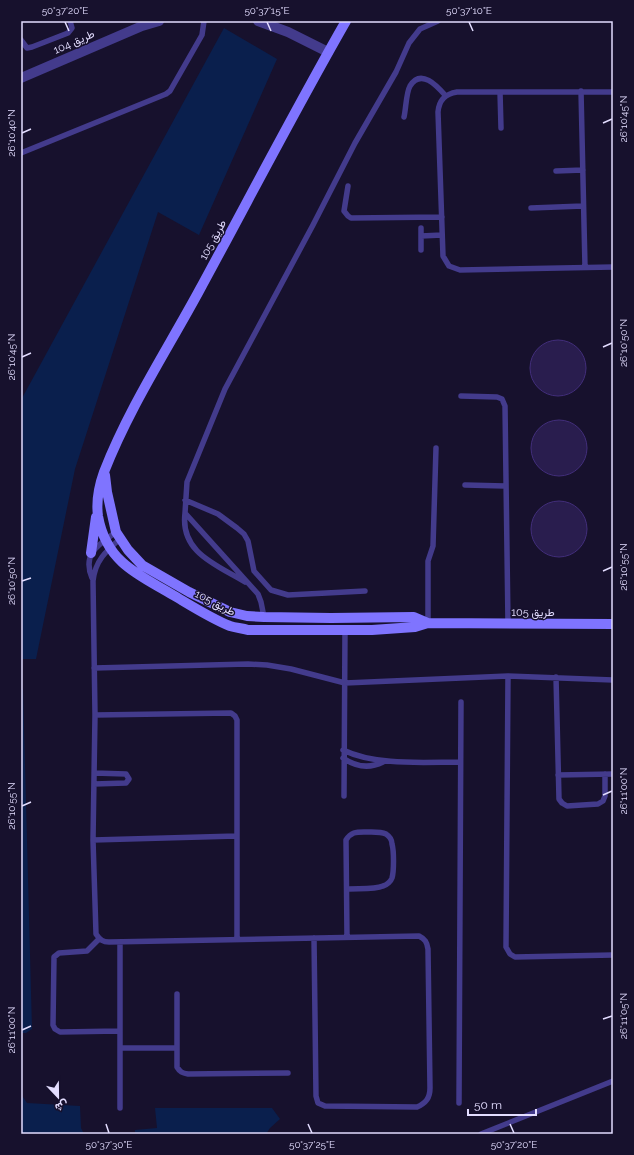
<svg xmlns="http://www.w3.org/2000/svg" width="634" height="1155" viewBox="0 0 634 1155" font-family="Raleway,Vazirmatn,sans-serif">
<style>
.water{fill:#0a1f4d}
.building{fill:#291d4e;stroke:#422e7b}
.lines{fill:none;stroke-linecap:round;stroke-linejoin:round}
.lane{stroke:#433b8c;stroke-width:5.5}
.street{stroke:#433b8c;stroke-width:10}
.secondary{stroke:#7f74ff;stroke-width:10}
.ticks{fill:none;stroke:#e3ddff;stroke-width:1.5}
.labels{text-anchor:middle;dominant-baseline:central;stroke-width:3;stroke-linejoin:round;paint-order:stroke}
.street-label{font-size:11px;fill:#e3ddff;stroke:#17112d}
.neatline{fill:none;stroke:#e3ddff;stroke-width:1.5}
.ticks-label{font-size:10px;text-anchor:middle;fill:#e3ddff}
</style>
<rect width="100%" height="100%" fill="#17112d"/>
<path class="water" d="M 224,28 L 277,59 L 199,235 L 158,212 L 75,469 L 36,659 L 21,659 L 21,400 Z
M 21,689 L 23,689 L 32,1029 L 26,1033 L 21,1033 Z
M 21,1094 L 27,1103 L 80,1106 L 81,1128 L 84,1134 L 21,1134 Z
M 155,1108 L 272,1108 L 280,1119 L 270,1128 L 266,1134 L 135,1134 L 135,1130 L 157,1128 Z"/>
<path class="building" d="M530 368a28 28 0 1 1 56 0a28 28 0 1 1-56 0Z
M531 448a28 28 0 1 1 56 0a28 28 0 1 1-56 0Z
M531 529a28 28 0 1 1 56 0a28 28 0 1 1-56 0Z"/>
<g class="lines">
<path class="lane" d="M 21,40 L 27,48 L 32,47 L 68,33 L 72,28 L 70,21
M 581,91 L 585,267
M 500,92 L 501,128
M 613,92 L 457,92 C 445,94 439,100 438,112 L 443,256 L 449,266 L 460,270 L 613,267
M 404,117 C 406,109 406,93 410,86 C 421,68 437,86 445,95
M 21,153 L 166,94 L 170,91 L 202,35 L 204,21
M 556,171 L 583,170
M 348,186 L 344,211 L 348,216 L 351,218 L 442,217
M 531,208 L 583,206
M 421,236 L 442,235
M 421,250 L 421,228
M 461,396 L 497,397 L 502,399 L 505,406 L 508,624
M 465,485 L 505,486
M 185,500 L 218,514 L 237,528 L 244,534 L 248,541 L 254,571 L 271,590 L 288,595 L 365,591
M 185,513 C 180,553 217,565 245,582
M 120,539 C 106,551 95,561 93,581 L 95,715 L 93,840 L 96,934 C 100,940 103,942 109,942 L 419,936 C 425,939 427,942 428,949 L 430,1088 C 430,1098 426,1103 417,1107 L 325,1106 L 318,1103 L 316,1096 L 314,938
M 92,578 C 82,554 98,545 116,532
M 264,617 L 261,602 L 258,594 L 185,513 L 187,482 L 225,389 L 313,225 L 355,143 L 396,72 L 409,43 L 420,29 L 438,21
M 428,623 L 428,561 L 433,546 L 436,448
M 94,668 L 248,664 L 267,665 L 291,669 L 345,683 L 508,676 L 613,680
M 508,676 L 506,947 L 510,954 L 515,957 L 613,955
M 556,677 L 559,799 L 562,803 L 567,806 L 598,804 L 603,801 L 605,796 L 605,774
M 95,715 L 231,713 L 235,716 L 237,720 L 237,939
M 343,750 C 376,766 424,762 460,762
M 343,758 C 356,767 369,769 383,762
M 558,775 L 613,774
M 94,784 L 126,783 L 129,779 L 126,774 L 94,773
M 344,796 L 345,630
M 93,840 L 237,836
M 347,889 C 357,888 374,890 383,886 C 387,885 391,881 392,878 C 394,871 394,851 392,844 C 392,840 389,836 386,834 C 380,831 371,832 364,832 C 356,832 351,832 346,840 L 347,937
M 99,939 L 87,951 L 59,953 L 54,957 L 53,1025 L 55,1029 L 60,1032 L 120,1031
M 177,994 L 177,1067 C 180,1072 182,1073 188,1074 L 288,1073
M 120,1048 L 177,1048
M 459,1103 L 461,702
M 120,1108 L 120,942
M 481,1134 L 613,1081"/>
<path class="street" d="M 258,21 L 288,32 L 328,52
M 21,78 L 142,26 L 159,21"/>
<path class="secondary" d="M 346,21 C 295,110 248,201 199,291 C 167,350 129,408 104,472 C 99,486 96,501 98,516 C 101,533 109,550 122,562 C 137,576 157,585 173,595 C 190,605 212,619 230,626 C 236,628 242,628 248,630 L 372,630 L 415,627 L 428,623 L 613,624
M 105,475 L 107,492 L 116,532 L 128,550 L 142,565 L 189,592 L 230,612 L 247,616 L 264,617 L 331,618 L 414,617 L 428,623
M 91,553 L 96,517"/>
</g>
<path class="ticks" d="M 65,22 L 69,31M 267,22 L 271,31M 469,22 L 473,31M 603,123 L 612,119M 22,133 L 31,129M 603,347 L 612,343M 22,357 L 31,353M 603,571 L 612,567M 22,581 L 31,578M 603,795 L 612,791M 22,806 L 31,802M 603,1019 L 612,1016M 22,1030 L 31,1026M 106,1124 L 109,1133M 308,1124 L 312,1133M 510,1124 L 514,1133"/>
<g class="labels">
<g class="street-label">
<text transform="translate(74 42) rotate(-24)">طريق 104</text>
<text transform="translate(213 240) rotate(-62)">طريق 105</text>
<text transform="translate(215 603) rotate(27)">طريق 105</text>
<text x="533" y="612">طريق 105</text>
</g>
</g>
<rect width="634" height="1155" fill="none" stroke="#17112d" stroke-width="44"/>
<g transform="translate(58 1097) rotate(158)" stroke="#17112d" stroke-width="3" paint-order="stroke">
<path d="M0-3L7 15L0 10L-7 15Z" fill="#e3ddff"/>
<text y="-6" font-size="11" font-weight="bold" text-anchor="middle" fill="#e3ddff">ش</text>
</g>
<path d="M468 1109v6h68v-6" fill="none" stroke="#e3ddff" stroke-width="2"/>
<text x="474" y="1109" font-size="12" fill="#e3ddff" stroke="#17112d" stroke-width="3" paint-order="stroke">50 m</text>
<rect x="22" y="22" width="590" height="1111" class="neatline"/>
<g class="ticks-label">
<text x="65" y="14">50°37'20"E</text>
<text x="267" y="14">50°37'15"E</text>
<text x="469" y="14">50°37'10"E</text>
<text transform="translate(623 119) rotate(-90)" y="4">26°10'45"N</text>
<text transform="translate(11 133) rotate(-90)" y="4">26°10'40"N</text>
<text transform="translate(623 343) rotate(-90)" y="4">26°10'50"N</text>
<text transform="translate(11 357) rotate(-90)" y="4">26°10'45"N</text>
<text transform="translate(623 567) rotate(-90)" y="4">26°10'55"N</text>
<text transform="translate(11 581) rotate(-90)" y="4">26°10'50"N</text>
<text transform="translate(623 791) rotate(-90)" y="4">26°11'00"N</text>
<text transform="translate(11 806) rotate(-90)" y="4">26°10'55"N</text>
<text transform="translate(623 1016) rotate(-90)" y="4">26°11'05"N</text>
<text transform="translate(11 1030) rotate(-90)" y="4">26°11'00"N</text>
<text x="109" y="1148">50°37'30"E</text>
<text x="312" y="1148">50°37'25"E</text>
<text x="514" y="1148">50°37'20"E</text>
</g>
</svg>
